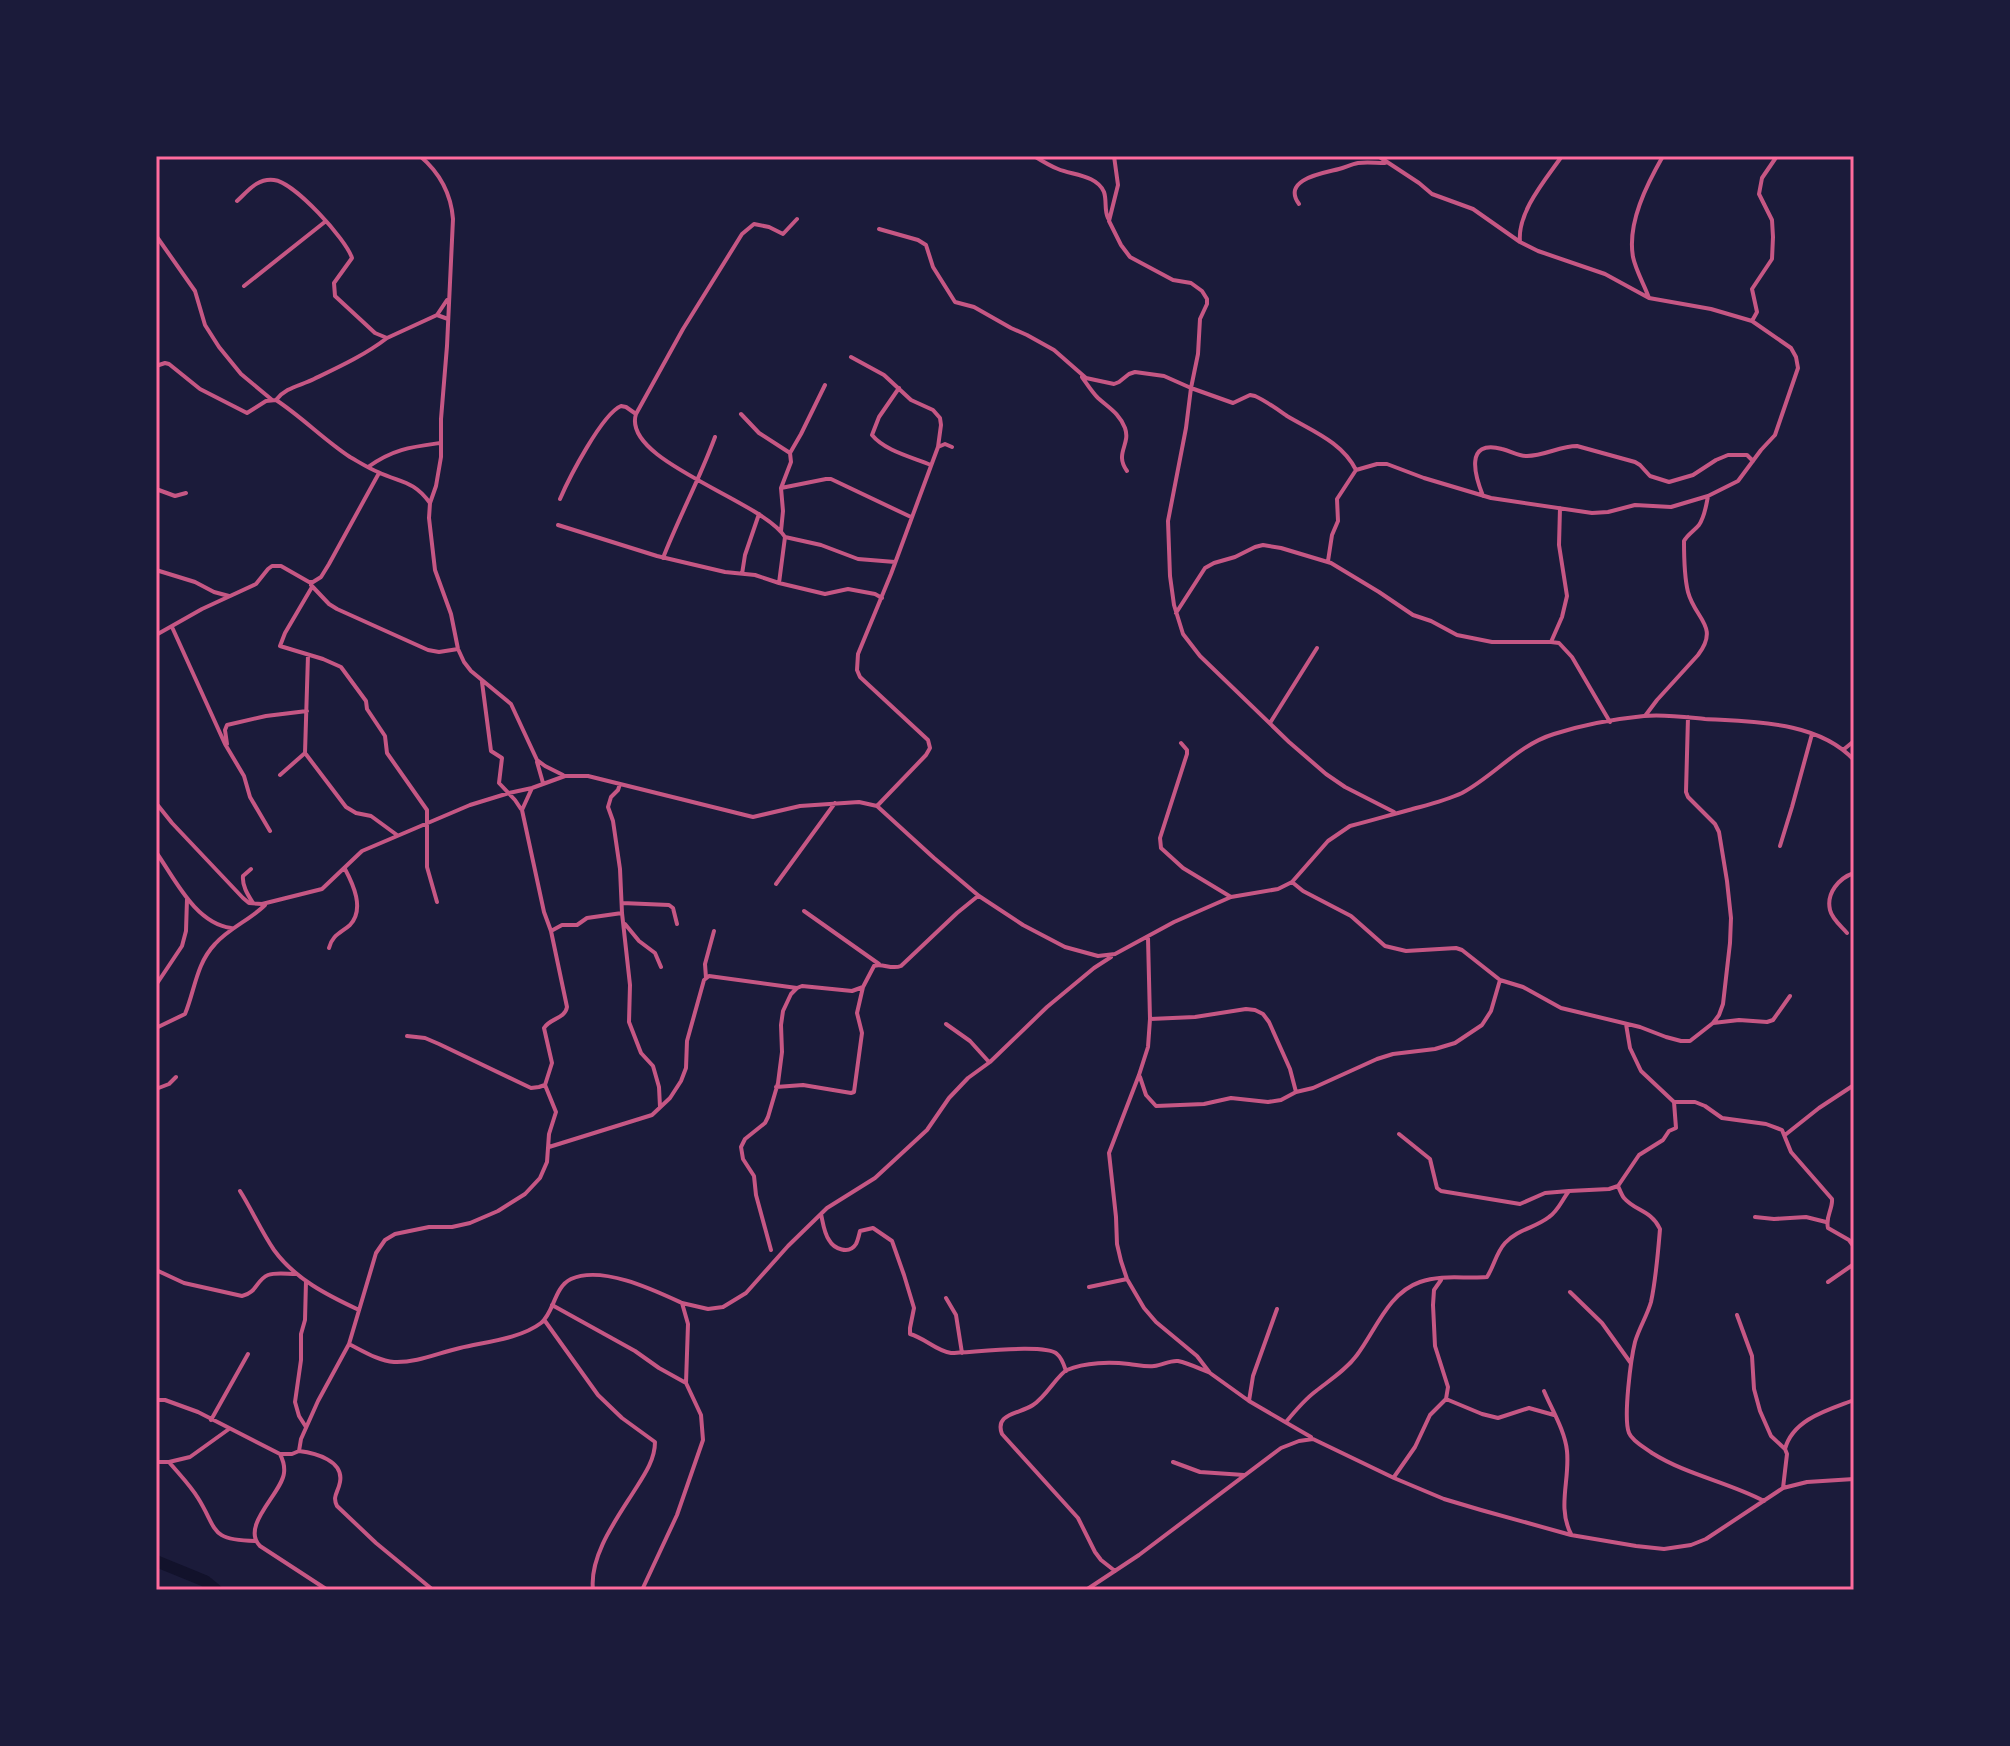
<svg xmlns="http://www.w3.org/2000/svg" width="2010" height="1746" viewBox="0 0 2010 1746" font-family="'Source Serif 4',serif">
<style>
.lines{fill:none;stroke-linecap:round;stroke-linejoin:round}
.river{stroke:#12122b;stroke-width:12}
.minor{stroke:#c65784;stroke-width:4}
.neatline{fill:none;stroke:#ff6b9d;stroke-width:3}
</style>
<rect width="100%" height="100%" fill="#1b1b3a"/>
<g class="lines">
<path class="river" d="M 156,1561 L 205,1581 L 216,1590"/>
<path class="minor" d="M 420,156 C 440,173 451,193 453,219 L 447,346 L 441,419 L 441,457 L 436,486 L 430,503 L 429,518 L 435,570 L 451,614 L 458,649 L 464,662 L 471,671 L 511,704 L 537,760 L 545,766 L 563,775
M 1034,156 C 1042,161 1050,166 1058,169 C 1072,175 1097,175 1104,192 C 1107,201 1104,210 1108,218
M 1114,156 L 1118,185 L 1109,221 L 1121,245 L 1130,257 L 1173,280 L 1191,283 L 1202,291 L 1207,299 L 1207,304 L 1200,319 L 1198,354 L 1191,388 L 1186,428 L 1168,521 L 1170,576 L 1174,605 L 1183,634 L 1200,656 L 1289,742 L 1326,774 L 1345,787 L 1394,812
M 1378,156 L 1419,183 L 1432,194 L 1473,209 L 1520,242 L 1538,251 L 1605,274 L 1649,298 L 1711,309 L 1752,321 L 1791,348 L 1796,357 L 1798,368 L 1775,435 L 1761,450 L 1738,481 L 1708,496 C 1706,506 1705,516 1699,525 C 1694,531 1688,534 1684,541 C 1684,558 1684,576 1688,592 C 1695,619 1720,626 1698,655 L 1657,700 L 1645,716
M 237,201 C 248,191 257,178 274,180 C 294,182 346,239 352,258 L 334,283 L 335,296 L 375,333 L 387,338 L 437,315 L 448,319
M 1299,204 C 1281,179 1324,173 1339,169 C 1346,167 1352,164 1358,163 C 1367,162 1376,163 1385,163
M 797,219 L 783,234 L 769,227 L 754,224 L 742,234 L 683,329 L 636,414 C 621,461 762,500 785,537 L 779,583 L 825,594 L 848,589 L 875,594 L 882,598
M 879,229 L 918,240 L 926,245 L 933,267 L 955,302 L 974,307 L 1011,328 L 1027,335 L 1054,350 L 1086,378 L 1114,384 L 1119,382 L 1129,374 L 1135,372 L 1164,376 L 1191,388 L 1233,403 L 1250,395 L 1255,396 C 1266,401 1277,409 1287,416 C 1312,431 1342,442 1356,470
M 157,237 L 195,291 L 205,325 L 219,347 L 241,374 L 271,399
M 1520,242 C 1517,212 1546,179 1562,156
M 244,286 L 326,221
M 1649,298 C 1644,284 1636,271 1633,257 C 1627,223 1647,184 1663,156
M 437,315 L 447,300
M 1752,321 L 1757,312 L 1752,289 L 1772,259 L 1773,237 L 1772,220 L 1759,194 L 1762,178 L 1777,156
M 851,357 L 884,375 L 911,400 L 933,410 L 940,418 L 941,425 L 938,447
M 156,366 L 165,363 L 169,364 L 200,389 L 247,413 L 266,401 L 276,400 C 302,417 324,440 350,457 C 359,462 368,468 378,472 C 401,483 413,480 430,503
M 1082,377 C 1087,384 1092,392 1098,398 C 1109,408 1119,413 1125,428 C 1131,445 1114,453 1127,471
M 899,388 L 879,417 L 872,435 C 885,451 912,457 931,465
M 276,400 C 286,387 300,386 314,379 C 339,367 365,355 387,338
M 741,414 L 759,433 L 790,453 L 791,462 L 781,488 L 783,511 L 781,531
M 790,453 L 801,434 L 825,385
M 368,467 C 393,449 411,447 440,443
M 781,488 L 826,479 L 831,479 L 911,517
M 156,489 L 175,496 L 186,493
M 1483,496 C 1475,476 1464,439 1502,449 C 1511,451 1518,456 1527,456 C 1544,456 1560,446 1577,446 L 1635,462 L 1640,465 L 1650,476 L 1669,482 L 1693,475 L 1716,460 L 1728,455 L 1747,455 L 1753,461
M 560,499 C 569,478 602,414 621,406 L 626,407 L 636,414
M 558,525 L 657,556 L 725,572 L 755,575 L 779,583
M 785,537 L 821,545 L 858,559 L 895,562
M 663,558 C 679,517 700,478 715,437
M 1328,561 L 1332,535 L 1338,521 L 1337,499 L 1356,470 L 1377,464 L 1387,464 L 1424,478 L 1491,498 L 1592,513 L 1608,512 L 1635,505 L 1671,507 L 1708,496
M 156,570 L 195,582 L 214,592 L 229,596
M 742,574 L 745,555 L 759,514
M 311,585 L 329,604 L 337,609 L 428,650 L 439,652 L 458,649
M 312,587 L 285,633 L 280,646 L 323,659 L 341,667 L 366,701 L 367,709 L 385,736 L 387,753 L 427,810 L 427,867 L 437,902
M 1176,613 L 1205,568 L 1214,563 L 1235,557 L 1255,547 L 1263,545 L 1281,548 L 1331,563 L 1379,592 L 1413,615 L 1431,621 L 1457,635 L 1492,642 L 1551,642 L 1559,643 L 1572,657 L 1610,722
M 172,627 L 225,744 L 244,776 L 250,797 L 270,831
M 156,635 L 202,609 L 256,584 L 268,569 L 272,566 L 281,566 L 309,582 L 313,582 L 321,577 L 329,564 L 379,473
M 1551,642 L 1562,617 L 1567,596 L 1559,545 L 1560,508
M 482,682 L 491,751 L 502,758 L 499,783 L 515,800 L 521,809
M 1270,723 L 1317,648
M 1181,743 L 1187,750 L 1187,754 L 1160,838 L 1161,848 L 1183,868 L 1231,897
M 227,744 L 225,730 L 227,725 L 266,716 L 307,711
M 1843,750 L 1854,741
M 305,753 L 346,807 L 356,813 L 371,816 L 397,835
M 537,762 L 543,783
M 280,775 L 305,753 L 308,655
M 620,784 L 618,790 L 611,797 L 608,807 L 613,821 L 620,869 L 622,913 L 630,985 L 629,1022 L 641,1053 L 653,1066 L 659,1087 L 660,1107
M 156,803 L 172,823 L 243,898 L 249,903 L 262,904 L 322,889 L 362,851 L 470,805 L 509,793 L 532,788 L 565,776 L 588,776 L 753,817 L 800,806 L 859,802 L 877,806 L 934,858 L 979,896 L 1023,925 L 1065,947 L 1098,956 L 1115,954 L 1174,922 L 1231,897 L 1278,889 L 1292,882 L 1328,841 L 1350,826 C 1370,821 1390,815 1409,810 C 1427,805 1445,801 1462,793 C 1494,776 1518,745 1554,734 C 1582,725 1614,719 1644,716 C 1664,714 1685,717 1705,719 C 1754,722 1818,721 1854,760
M 877,806 L 926,755 L 930,748 L 928,740 L 860,677 L 857,670 L 858,654 L 891,574 L 938,447 L 945,444 L 952,447
M 1780,846 L 1792,807 L 1812,734
M 156,852 C 175,879 195,923 231,928
M 251,869 L 243,876 C 242,886 248,895 253,903
M 1292,882 L 1303,891 L 1351,916 L 1385,946 L 1406,951 L 1456,948 L 1462,950 L 1500,980 L 1523,987 L 1561,1008 L 1640,1027 L 1666,1037 L 1681,1041 L 1690,1041 L 1713,1023 L 1719,1015 L 1723,1004 L 1730,943 L 1731,918 L 1727,881 L 1719,832 L 1715,824 L 1688,797 L 1686,792 L 1688,717
M 776,884 L 835,803
M 622,903 L 669,905 L 673,908 L 677,924
M 804,911 L 879,964
M 625,924 L 639,941 L 655,953 L 661,967
M 551,931 L 562,925 L 577,925 L 587,918 L 622,913
M 1847,933 C 1841,926 1832,919 1830,910 C 1826,893 1839,878 1854,873
M 1148,938 L 1150,1019 L 1148,1047 L 1139,1075 L 1109,1153 L 1116,1217 L 1117,1244 L 1121,1261 L 1127,1279 L 1144,1308 L 1156,1322 L 1197,1356 L 1210,1373 L 1249,1401 L 1311,1437
M 329,948 C 332,935 341,933 350,925 C 365,909 353,884 345,869
M 706,978 L 705,964 L 714,931
M 156,985 L 182,946 L 186,931 L 187,899
M 1150,1019 L 1195,1017 L 1246,1009 L 1255,1010 L 1263,1014 L 1269,1022 L 1290,1069 L 1296,1092
M 1713,1023 L 1739,1020 L 1767,1022 L 1773,1020 L 1790,996
M 946,1024 L 970,1041 L 989,1062
M 156,1028 L 185,1014 C 195,990 196,964 215,944 C 229,928 250,920 265,905
M 407,1036 L 425,1038 L 439,1044 L 531,1088 L 539,1087 L 545,1085
M 1140,1077 L 1146,1095 L 1156,1106 L 1204,1104 L 1231,1098 L 1268,1102 L 1281,1100 L 1296,1092 L 1313,1088 L 1377,1059 L 1393,1054 L 1435,1049 L 1455,1043 L 1482,1025 L 1491,1011 L 1500,980
M 776,1087 L 803,1085 L 851,1093 L 854,1092 L 862,1033 L 857,1013 L 863,987
M 156,1089 L 169,1084 L 176,1077
M 1674,1102 L 1695,1102 L 1705,1106 L 1722,1118 L 1766,1124 L 1782,1130 L 1791,1152 L 1832,1199 C 1833,1209 1825,1217 1828,1228 L 1849,1240 L 1854,1247
M 1399,1134 L 1430,1159 L 1437,1188 L 1441,1191 L 1520,1204 L 1545,1193 L 1569,1191
M 1785,1135 L 1819,1108 L 1854,1085
M 549,1147 L 652,1115 L 670,1098 L 681,1081 L 686,1068 L 687,1041 L 704,980 L 709,976 L 797,988
M 1618,1186 C 1619,1188 1622,1196 1624,1198 C 1635,1211 1651,1210 1660,1229 C 1658,1253 1656,1279 1651,1302 C 1647,1316 1639,1328 1635,1342 C 1631,1358 1623,1418 1629,1433 C 1632,1441 1645,1448 1652,1453 C 1687,1475 1728,1482 1764,1501
M 240,1191 C 252,1210 261,1231 274,1250 C 295,1279 327,1295 359,1310
M 821,1214 C 823,1223 824,1233 829,1240 C 834,1249 849,1255 856,1244 C 858,1240 859,1235 860,1231 L 873,1228 L 892,1241 L 904,1275 L 914,1308 L 910,1328 L 910,1334 C 925,1338 936,1351 951,1353 C 970,1353 1045,1343 1057,1354 C 1062,1358 1064,1365 1066,1371
M 1755,1217 L 1774,1219 L 1806,1217 L 1826,1222
M 771,1250 L 756,1195 L 754,1176 L 743,1159 L 741,1147 L 745,1139 L 765,1123 L 768,1117 L 778,1083 L 782,1052 L 781,1025 L 783,1011 L 791,994 L 797,988 L 802,986 L 852,991 L 863,987 L 874,966 C 883,963 891,970 901,966 L 957,913 L 978,896
M 156,1270 L 184,1283 L 242,1296 C 257,1293 256,1280 268,1275 C 276,1272 287,1274 296,1274
M 1828,1282 L 1854,1264
M 1089,1287 L 1127,1279
M 1570,1292 L 1602,1323 L 1630,1362
M 946,1298 L 956,1315 L 962,1353
M 552,1305 L 635,1351 L 659,1368 L 686,1383
M 1737,1315 L 1752,1356 L 1754,1389 L 1760,1411 L 1771,1436 L 1785,1449 L 1787,1454 L 1783,1488
M 545,1321 L 598,1395 L 622,1418 L 655,1442 C 655,1459 645,1474 636,1488 C 618,1517 589,1555 593,1590
M 349,1344 C 363,1351 379,1361 394,1362 C 417,1363 438,1353 460,1348 C 484,1342 520,1339 541,1323 C 554,1313 554,1287 571,1279 C 602,1265 654,1290 682,1303
M 1544,1391 C 1552,1410 1565,1431 1567,1451 C 1570,1480 1557,1507 1571,1534
M 1446,1399 L 1482,1414 L 1498,1418 L 1529,1408 L 1554,1415
M 156,1400 L 165,1400 L 198,1412 L 280,1454 L 292,1454 L 299,1451
M 1249,1401 L 1253,1376 L 1277,1309
M 211,1420 L 248,1354
M 1286,1422 C 1295,1411 1304,1400 1316,1391 C 1330,1380 1346,1370 1357,1355 C 1376,1330 1388,1293 1420,1282 C 1442,1274 1465,1279 1487,1277 C 1494,1266 1496,1253 1505,1243 C 1518,1229 1535,1228 1549,1217 C 1558,1211 1562,1200 1569,1191 L 1609,1189 L 1618,1186 L 1639,1155 L 1663,1140 L 1669,1131 L 1676,1128 L 1674,1102 L 1641,1071 L 1630,1048 L 1626,1024
M 306,1427 L 299,1416 L 295,1402 L 301,1360 L 301,1334 L 305,1320 L 306,1281
M 1785,1449 C 1793,1419 1828,1410 1854,1400
M 280,1454 C 283,1460 285,1466 284,1473 C 282,1493 240,1526 260,1546 L 326,1589
M 156,1462 L 169,1462 L 190,1457 L 229,1429
M 169,1462 C 179,1474 190,1485 198,1498 C 218,1530 209,1540 255,1541
M 1173,1462 L 1200,1472 L 1244,1475
M 1394,1477 L 1415,1447 L 1430,1415 L 1446,1399 L 1448,1387 L 1435,1346 L 1433,1305 L 1434,1290 L 1441,1280
M 1115,1571 L 1101,1560 L 1095,1552 L 1078,1518 L 1002,1434 C 994,1413 1020,1414 1033,1405 C 1046,1397 1058,1374 1067,1370 C 1085,1362 1111,1362 1129,1364 C 1138,1365 1146,1367 1154,1366 C 1163,1365 1170,1360 1178,1361 C 1188,1363 1198,1368 1208,1372
M 433,1590 L 376,1543 L 337,1506 C 332,1496 338,1493 340,1482 C 344,1461 316,1453 299,1451 L 301,1439 L 318,1401 L 349,1344 L 376,1253 L 385,1240 L 395,1234 L 429,1227 L 452,1227 L 470,1223 L 498,1211 L 525,1194 L 540,1178 L 547,1162 L 549,1134 L 556,1112 L 545,1085 L 552,1063 L 544,1028 C 550,1018 565,1019 567,1007 L 551,931 L 544,912 L 522,810 L 532,788
M 642,1590 L 677,1515 L 703,1440 L 701,1415 L 686,1383 L 688,1324 L 682,1303 L 708,1309 L 723,1307 L 746,1293 L 788,1246 L 827,1208 L 875,1178 L 927,1130 L 949,1098 L 968,1078 L 990,1062 L 1047,1007 L 1094,968 L 1111,957
M 1086,1590 L 1139,1555 L 1281,1448 L 1299,1441 L 1313,1439 L 1394,1478 L 1444,1499 L 1481,1510 L 1571,1535 L 1636,1546 L 1664,1549 L 1691,1545 L 1706,1539 L 1783,1488 L 1807,1482 L 1854,1479"/>
</g>
<rect width="2010" height="1746" fill="none" stroke="#1b1b3a" stroke-width="316"/>
<rect x="158" y="158" width="1694" height="1430" class="neatline"/>
</svg>
